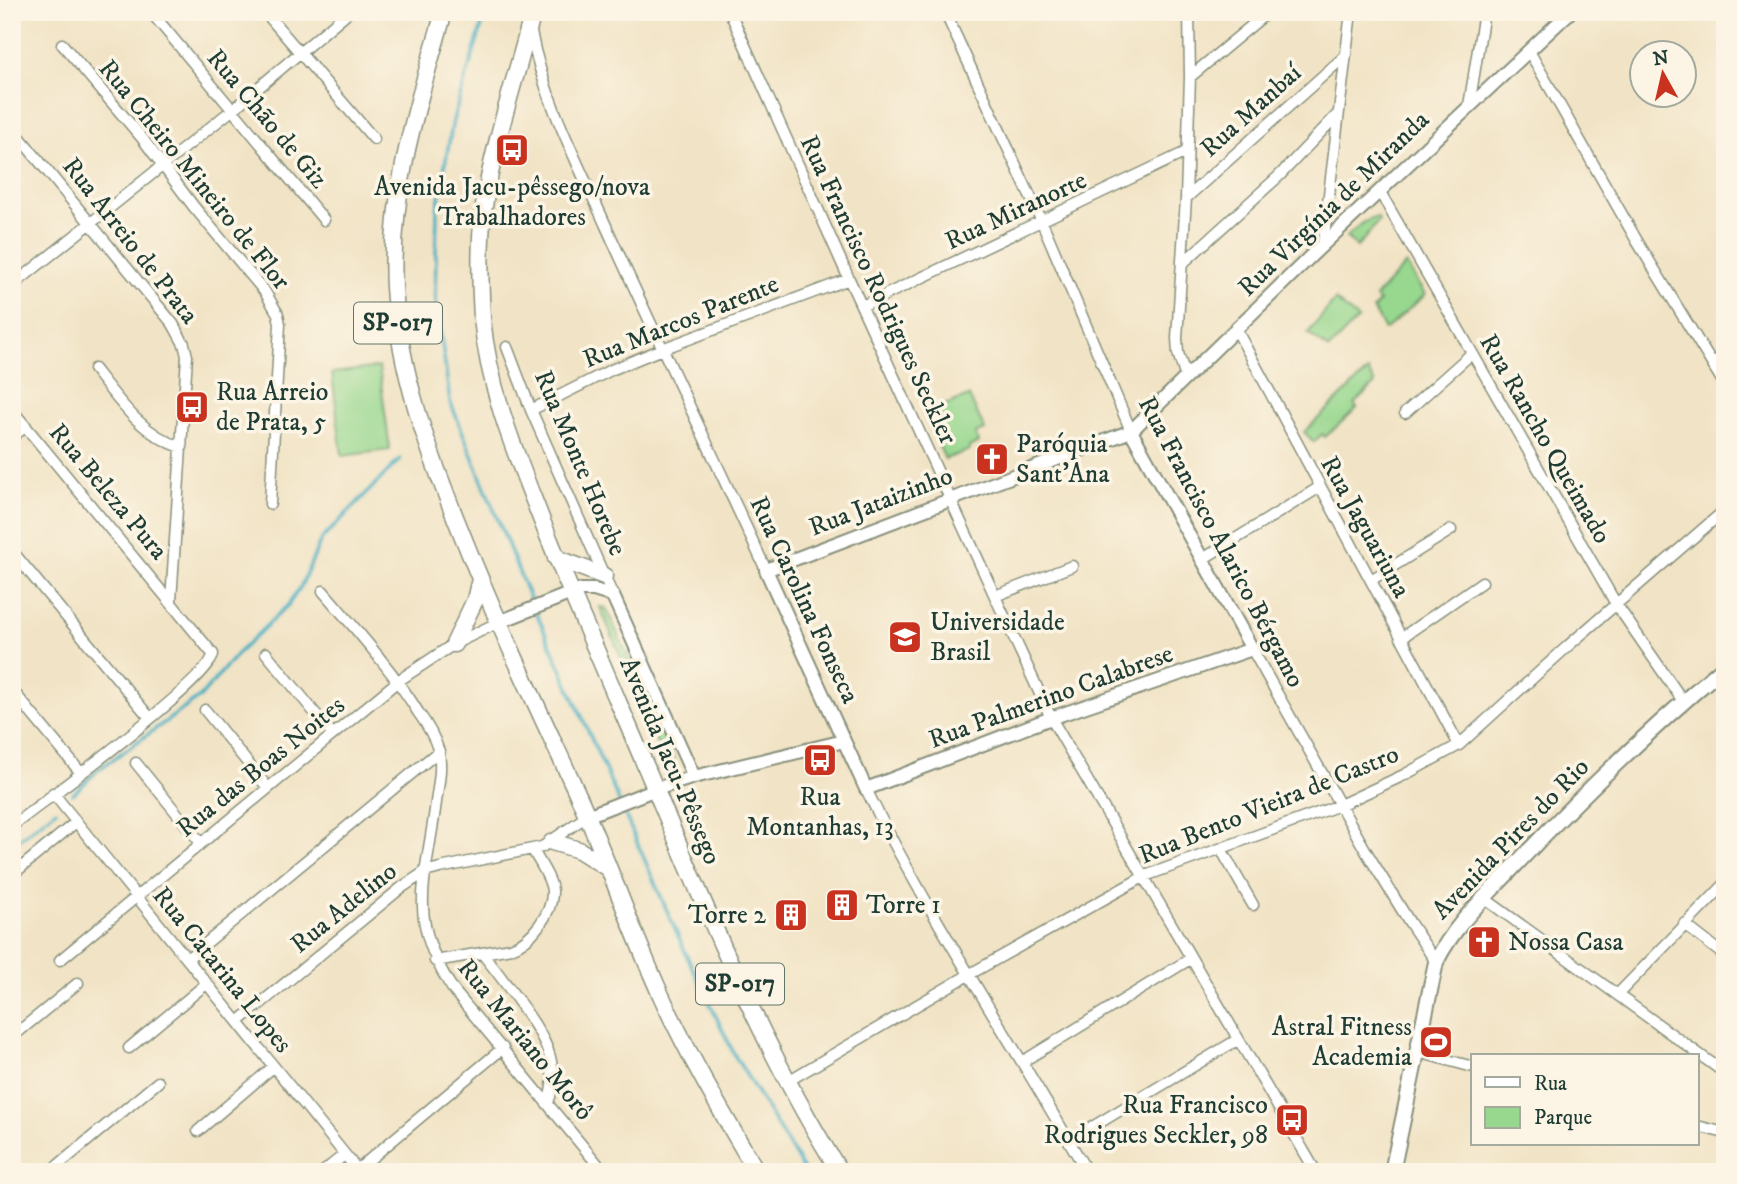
<svg xmlns="http://www.w3.org/2000/svg" width="1737" height="1184" viewBox="0 0 1737 1184" font-family="'IM FELL DW Pica',serif">
<style>
.green{fill:#97d78e;stroke:#5b8a61;stroke-width:2}
.lines{fill:none;stroke-linecap:round;stroke-linejoin:round}
.stream{stroke:#44afc2;stroke-width:3.5}
.minor-casing{stroke:#88907c;stroke-width:13}
.tertiary-casing{stroke:#88907c;stroke-width:16}
.secondary-casing{stroke:#88907c;stroke-width:18}
.trunk-casing{stroke:#88907c;stroke-width:19}
.minor{stroke:#fff;stroke-width:10}
.tertiary{stroke:#fff;stroke-width:12}
.secondary{stroke:#fff;stroke-width:14}
.trunk{stroke:#fff;stroke-width:16}
.labels{text-anchor:middle;dominant-baseline:central;stroke-width:7;stroke-linejoin:round;paint-order:stroke}
.shield{fill:#fcf5e5;stroke:#617469;stroke-width:2}
.shield-label{font-size:24px;font-weight:bold;fill:#1f3d34}
.street-label{font-size:26px;fill:#1f3d34;stroke:#fcf5e5}
.poi-label{font-size:26px;fill:#1f3d34;stroke:#fcf5e5;text-anchor:start}
</style>
<rect width="100%" height="100%" fill="#fcf5e5"/>
<filter id="ink" filterUnits="userSpaceOnUse"><feTurbulence type="fractalNoise" baseFrequency=".0143" numOctaves="2"/><feDisplacementMap in="SourceGraphic" scale="14" xChannelSelector="R" yChannelSelector="G"/><feConvolveMatrix kernelMatrix="1 2 1 2 8 2 1 2 1" color-interpolation-filters="sRGB"/></filter>
<filter id="wash" filterUnits="userSpaceOnUse"><feTurbulence type="fractalNoise" baseFrequency=".00686" numOctaves="4" result="noise"/><feDisplacementMap in="SourceGraphic" scale="28" xChannelSelector="R" yChannelSelector="G"/><feGaussianBlur stdDeviation="1.57" result="paint"/><feColorMatrix in="noise" values="0 0 0 0 0 0 0 0 0 0 0 0 0 0 0 0 0 1.4 0 .05"/><feComposite in="paint" operator="in"/></filter>
<g filter="url(#wash)">
<rect width="100%" height="100%" fill="#f1e3c5"/>
<path class="green" d="M 1377,217 L 1379,221 L 1357,247 L 1346,237 L 1364,222 Z
M 1406,264 L 1425,295 L 1385,330 L 1373,309 L 1379,302 L 1375,297 Z
M 1335,300 L 1358,319 L 1329,349 L 1308,333 Z
M 379,367 L 390,450 L 342,456 L 332,373 Z
M 1368,371 L 1375,384 L 1354,404 L 1357,408 L 1325,437 L 1322,434 L 1314,442 L 1304,432 Z
M 969,396 L 985,430 L 975,434 L 979,442 L 969,447 L 970,450 L 945,459 L 923,413 Z
M 600,607 L 606,608 L 676,763 L 666,765 Z"/>
<g class="lines">
<path class="stream" d="M 486,12 L 453,120 L 437,210 L 435,294 L 450,401 L 525,587 L 686,954 L 735,1056 L 805,1172
M 73,794 L 98,770 L 200,697 L 237,654 L 288,605 L 301,586 L 321,540 L 400,459
M 12,845 L 56,810"/>
</g>
</g>
<g filter="url(#ink)">
<g class="lines">
<g class="minor-casing">
<path id="minor" d="M 151,12 L 324,220
M 265,12 L 374,139
M 730,12 L 849,279 L 1051,718 L 1316,1172
M 945,12 L 1042,222 L 1131,431
M 531,32 C 544,100 578,163 606,226 C 658,341 713,455 766,570
M 62,44 L 142,138 L 194,207 L 265,292 L 278,314 L 280,324 L 270,504
M 1529,51 L 1637,241 L 1725,385
M 1190,77 L 1268,12
M 1469,106 L 1484,12
M 12,128 L 173,324 L 184,344 L 187,356 L 171,601
M 1380,192 L 1616,604 L 1683,701
M 1186,198 L 1345,56
M 1323,244 L 1351,12
M 1183,263 L 1279,176 L 1337,115
M 12,271 L 20,280
M 12,286 L 232,110 L 348,12
M 862,306 L 1186,152
M 1236,329 L 1459,745
M 507,347 L 531,410 L 613,596
M 1712,364 L 1725,356
M 94,369 C 118,400 143,436 182,447
M 1186,378 L 1178,353 L 1177,338 L 1186,198 L 1190,77 L 1189,12
M 12,410 L 213,654 C 212,679 41,803 12,826
M 531,410 L 611,370 L 662,349 L 849,279
M 1405,413 L 1471,354
M 12,437 L 26,426
M 12,551 L 150,718
M 1201,560 L 1320,487
M 1371,580 L 1451,530
M 323,591 C 356,630 391,668 418,712 C 426,723 434,736 438,749 C 443,766 438,786 436,802 C 426,883 405,917 454,991 L 604,1172
M 995,596 L 1072,566
M 1401,638 L 1482,582
M 1252,649 L 1367,853 L 1410,923 L 1436,962
M 266,653 L 333,735
M 12,690 L 81,773
M 205,710 L 268,788
M 136,763 L 201,843
M 866,789 C 931,921 1014,1044 1087,1172
M 53,793 L 359,1172
M 1221,849 L 1253,905
M 12,875 L 76,822
M 1484,898 L 1725,1073
M 1684,924 L 1725,956
M 482,953 C 495,969 507,985 519,1002 C 542,1033 562,1063 548,1103
M 187,959 L 439,751
M 60,960 L 398,681 L 454,644 L 499,622
M 435,961 L 511,948 C 531,941 553,913 552,891 C 551,878 539,862 533,850
M 1618,994 L 1725,884
M 238,1022 L 401,888 L 425,872 L 440,868 L 542,847 L 587,816
M 12,1037 L 78,983
M 129,1048 L 206,984
M 1418,1052 L 1473,1067
M 1022,1062 L 1190,959
M 788,1081 L 970,974 L 1145,876 L 1340,805 L 1404,775 L 1459,745 L 1569,645 L 1725,510
M 1697,1126 L 1725,1133
M 198,1131 L 273,1067
M 1069,1141 L 1237,1040
M 357,1170 L 503,1048
M 50,1172 L 158,1082
M 323,1172 L 344,1155"/>
</g>
<g class="tertiary-casing">
<path id="tertiary" d="M 1131,431 L 1252,649 L 1051,718 L 866,789 L 766,570 L 1131,431 L 1315,252 L 1570,12
M 499,622 L 579,590 L 594,590 L 613,596 L 694,777
M 587,816 L 656,789 L 694,777 L 844,741"/>
</g>
<g class="secondary-casing">
<path id="secondary" d="M 1392,1172 L 1436,962 C 1453,927 1481,901 1507,874 C 1575,801 1648,731 1725,666"/>
</g>
<g class="trunk-casing">
<path id="trunk" d="M 444,12 C 418,102 389,192 394,287 C 399,371 428,450 459,527 C 495,618 537,706 578,795 C 607,859 630,926 659,991 C 687,1053 722,1113 757,1172
M 533,12 C 516,78 493,144 483,212 C 479,247 480,283 482,318 C 488,383 511,442 535,503 C 561,571 591,637 619,704 C 688,862 748,1026 840,1172
M 556,558 L 604,576
M 454,644 L 475,600 L 480,579
M 552,842 L 579,850 L 609,869"/>
</g>
<use href="#minor" class="minor"/>
<use href="#tertiary" class="tertiary"/>
<use href="#secondary" class="secondary"/>
<use href="#trunk" class="trunk"/>
</g>
</g>
<defs>
<g id="bus-square" transform="scale(1.75)"><rect x="-9" y="-9" width="18" height="18" rx="4" fill="#c8321e" stroke="#fcf5e5"/><path d="M-5-6H5V4H4V6H2V4H-2V6H-4V4H-5ZM-3.5-4V0h7V-4ZM-3.5 1.2v1.5H-2V1.2ZM2 1.2v1.5H3.5V1.2Z" fill="#fff"/></g>
<g id="church-square" transform="scale(1.75)"><rect x="-9" y="-9" width="18" height="18" rx="4" fill="#c8321e" stroke="#fcf5e5"/><path d="M-1.2-6h2.4v3.5h3.3v2.4h-3.3V6h-2.4V-.1h-3.3v-2.4h3.3Z" fill="#fff"/></g>
<g id="university-square" transform="scale(1.75)"><rect x="-9" y="-9" width="18" height="18" rx="4" fill="#c8321e" stroke="#fcf5e5"/><path d="M0-5L7-2L0 1L-7-2ZM-4 1L0 2.5L4 1V4Q0 6-4 4Z" fill="#fff"/></g>
<g id="building-square" transform="scale(1.75)"><rect x="-9" y="-9" width="18" height="18" rx="4" fill="#c8321e" stroke="#fcf5e5"/><path d="M-4-6H4V6H1V3H-1V6H-4ZM-2.5-4.3h1.7v1.8h-1.7ZM.8-4.3h1.7v1.8H.8ZM-2.5-1h1.7V.8h-1.7ZM.8-1h1.7V.8H.8Z" fill="#fff"/></g>
<g id="stadium-square" transform="scale(1.75)"><rect x="-9" y="-9" width="18" height="18" rx="4" fill="#c8321e" stroke="#fcf5e5"/><path d="M0-5a6.5 5 0 1 0 0 10a6.5 5 0 1 0 0-10ZM-3.5-1.8h7v3.6h-7Z" fill="#fff"/></g>
</defs>
<g fill-rule="evenodd">
<use href="#bus-square" x="512" y="150"/>
<use href="#bus-square" x="192" y="407"/>
<use href="#church-square" x="992" y="459"/>
<use href="#university-square" x="905" y="637"/>
<use href="#bus-square" x="820" y="760"/>
<use href="#building-square" x="842" y="905"/>
<use href="#building-square" x="791" y="915"/>
<use href="#church-square" x="1484" y="942"/>
<use href="#stadium-square" x="1436" y="1042"/>
<use href="#bus-square" x="1292" y="1120"/>
</g>
<g class="labels">
<g class="shield">
<rect x="354" y="302.5" width="88" height="41" rx="5"/>
<rect x="696" y="963.5" width="88" height="41" rx="5"/>
</g>
<g class="shield-label">
<text x="398" y="323">SP-017</text>
<text x="740" y="984">SP-017</text>
</g>
<g class="street-label">
<text transform="translate(1251 111) rotate(-42)">Rua Manbaí</text>
<text transform="translate(267 119) rotate(50)">Rua Chão de Giz</text>
<text transform="translate(194 175) rotate(51)">Rua Cheiro Mineiro de Flor</text>
<text transform="translate(1334 204) rotate(-44)">Rua Virgínia de Miranda</text>
<text transform="translate(1016 211) rotate(-25)">Rua Miranorte</text>
<text transform="translate(130 241) rotate(52)">Rua Arreio de Prata</text>
<text transform="translate(878 290) rotate(65)">Rua Francisco Rodrigues Seckler</text>
<text transform="translate(681 322) rotate(-22)">Rua Marcos Parente</text>
<text transform="translate(1545 439) rotate(60)">Rua Rancho Queimado</text>
<text transform="translate(580 463) rotate(67)">Rua Monte Horebe</text>
<text transform="translate(108 492) rotate(50)">Rua Beleza Pura</text>
<text transform="translate(881 502) rotate(-21)">Rua Jataizinho</text>
<text transform="translate(1365 527) rotate(61)">Rua Jaguariuna</text>
<text transform="translate(1221 542) rotate(62)">Rua Francisco Alarico Bérgamo</text>
<text transform="translate(804 600) rotate(65)">Rua Carolina Fonseca</text>
<text transform="translate(1051 697) rotate(-20)">Rua Palmerino Calabrese</text>
<text transform="translate(670 761) rotate(67)">Avenida Jacu-Pêssego</text>
<text transform="translate(261 767) rotate(-39)">Rua das Boas Noites</text>
<text transform="translate(1269 805) rotate(-22)">Rua Bento Vieira de Castro</text>
<text transform="translate(1511 839) rotate(-46)">Avenida Pires do Rio</text>
<text transform="translate(344 908) rotate(-39)">Rua Adelino</text>
<text transform="translate(222 970) rotate(51)">Rua Catarina Lopes</text>
<text transform="translate(525 1040) rotate(51)">Rua Mariano Morô</text>
</g>
<g class="poi-label">
<text x="512" y="187" text-anchor="middle">Avenida Jacu-pêssego/nova<tspan x="512" dy="30">Trabalhadores</tspan></text>
<text x="216" y="392">Rua Arreio<tspan x="216" dy="30">de Prata, 5</tspan></text>
<text x="1016" y="444">Paróquia<tspan x="1016" dy="30">Sant'Ana</tspan></text>
<text x="930" y="622">Universidade<tspan x="930" dy="30">Brasil</tspan></text>
<text x="820" y="797" text-anchor="middle">Rua<tspan x="820" dy="30">Montanhas, 13</tspan></text>
<text x="866" y="905">Torre 1</text>
<text x="766" y="915" text-anchor="end">Torre 2</text>
<text x="1508" y="942">Nossa Casa</text>
<text x="1412" y="1027" text-anchor="end">Astral Fitness<tspan x="1412" dy="30">Academia</tspan></text>
<text x="1268" y="1105" text-anchor="end">Rua Francisco<tspan x="1268" dy="30">Rodrigues Seckler, 98</tspan></text>
</g>
</g>
<rect width="1737" height="1184" fill="none" stroke="#fcf5e5" stroke-width="42"/>
<rect x="1471" y="1054" width="228" height="91" fill="#fcf5e5" stroke="#a4ab9e" stroke-width="2"/>
<rect x="1485" y="1077" width="35" height="10" fill="#ffffff" stroke="#a4ab9e" stroke-width="2"/>
<text x="1534" y="1090" font-size="21" fill="#1f3d34">Rua</text>
<rect x="1485" y="1107" width="35" height="21" fill="#97d78e" stroke="#a4ab9e" stroke-width="2"/>
<text x="1534" y="1124" font-size="21" fill="#1f3d34">Parque</text>
<g transform="translate(1663 74) rotate(352)"><circle r="33" fill="#fcf5e5" stroke="#a4ab9e" stroke-width="2"/>
<path d="M0-5L12 26L0 18L-12 26Z" fill="#c8321e"/>
<text y="-10" font-size="19" font-weight="bold" text-anchor="middle" fill="#1f3d34">N</text>
</g>
</svg>
